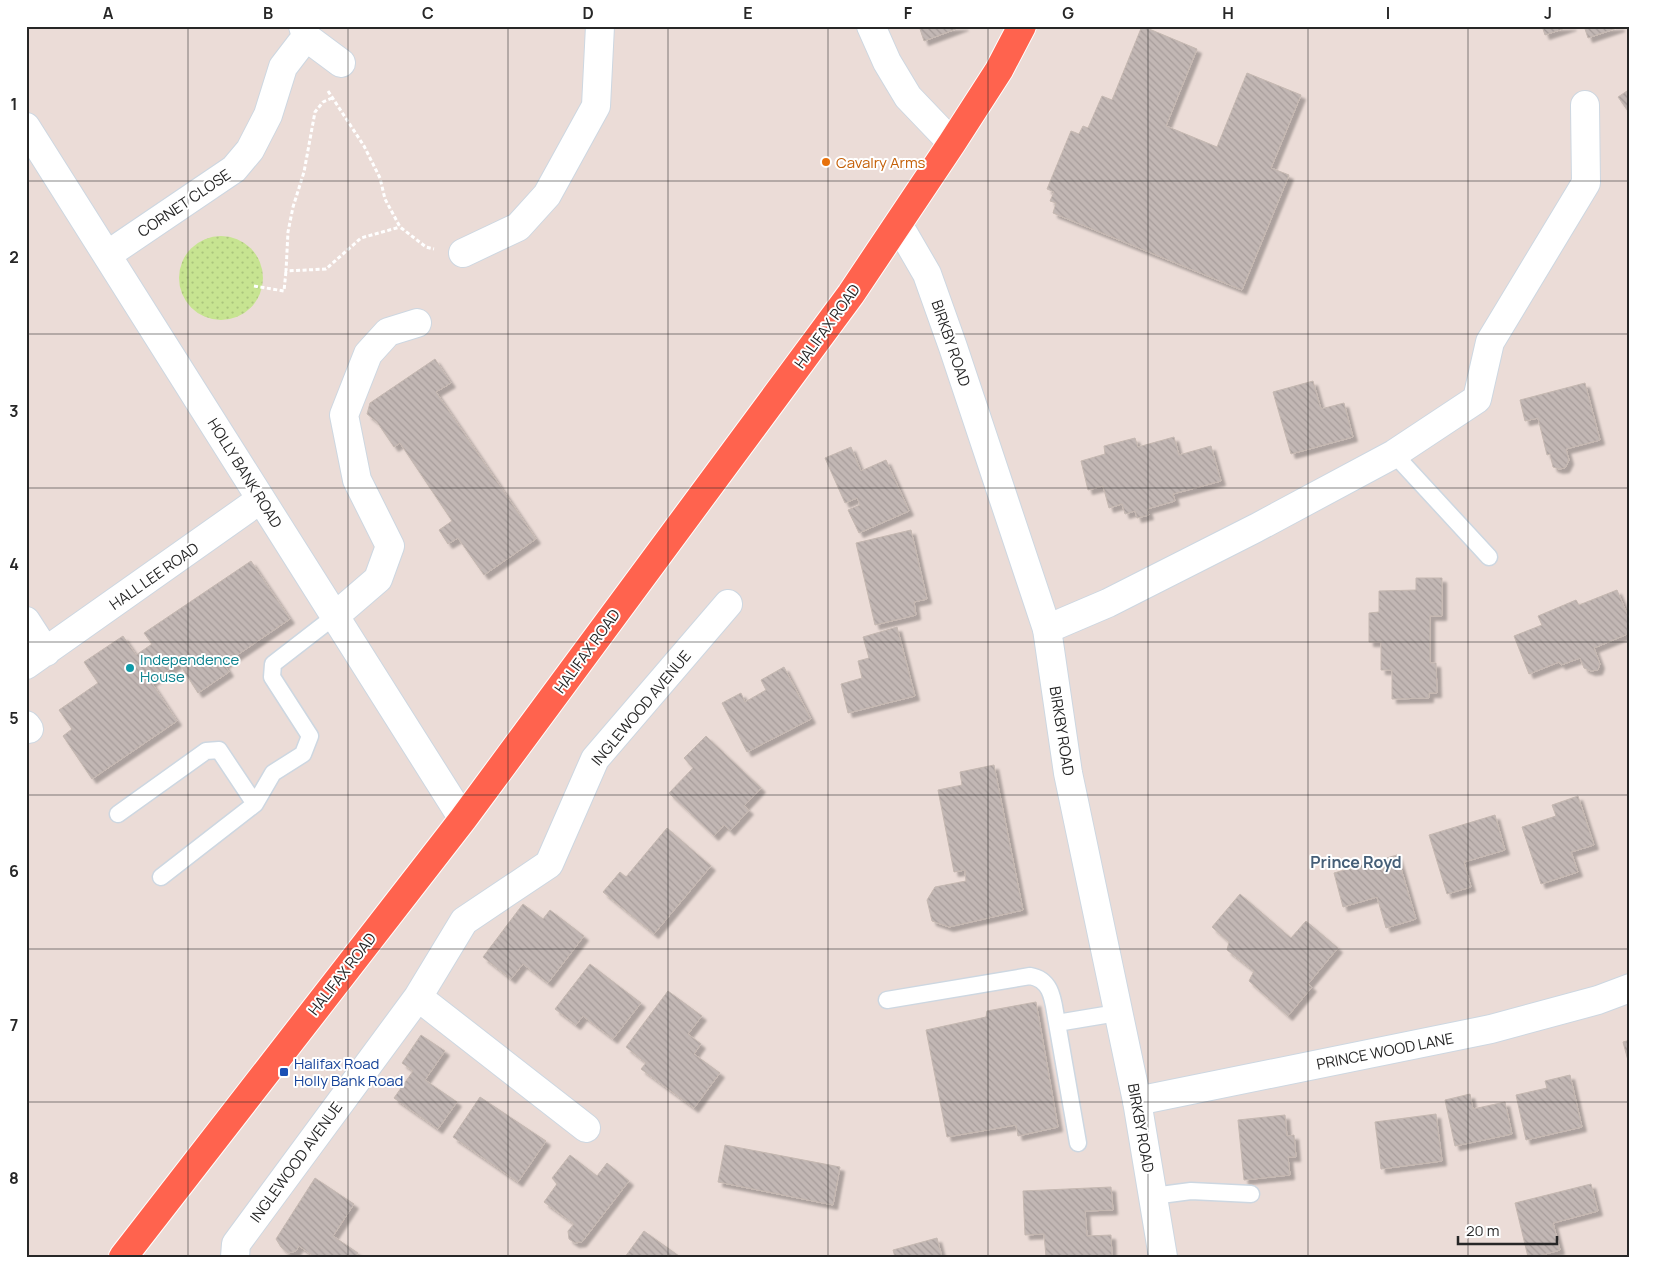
<svg xmlns="http://www.w3.org/2000/svg" width="1656" height="1283" viewBox="0 0 1656 1283" font-family="Manrope,sans-serif">
<style>
.park{fill:url(#park-dots)}
.building{fill:url(#building-back-hatch);stroke:#c5b8b1;filter:url(#shadow)}
.lines{fill:none;stroke-linecap:round;stroke-linejoin:round}
.lane-casing{stroke:#cdd7e1;stroke-width:19}
.street-casing{stroke:#cdd7e1;stroke-width:30}
.secondary-casing{stroke:#cdd7e1;stroke-width:30}
.highway-casing{stroke:#fff;stroke-width:30}
.path{stroke:#fff;stroke-width:3;stroke-dasharray:4 2.5;stroke-linecap:butt}
.lane{stroke:#fff;stroke-width:16}
.street{stroke:#fff;stroke-width:28}
.secondary{stroke:#fff;stroke-width:28}
.highway{stroke:#ff634e;stroke-width:28}
.grid{fill:none;stroke:#272727;stroke-width:1;stroke-opacity:0.55}
.food-dot{fill:#e8710a;stroke:#fff;stroke-width:2}
.culture-dot{fill:#0f9aa8;stroke:#fff;stroke-width:2}
.transit-dot{fill:#1a4fb4;stroke:#fff;stroke-width:2}
.labels{text-anchor:middle;dominant-baseline:central;stroke-width:4;stroke-linejoin:round;paint-order:stroke}
.food-label{font-size:15px;fill:#c56008;stroke:#fff;text-anchor:start}
.street-label{font-size:15px;fill:#272727;stroke:#fff}
.culture-label{font-size:15px;fill:#0d838f;stroke:#fff;text-anchor:start}
.transit-label{font-size:15px;fill:#164399;stroke:#fff;text-anchor:start}
.neighbourhood-label{font-size:16px;font-weight:bold;fill:#465f78;stroke:#fff}
.neatline{fill:none;stroke:#272727;stroke-width:2}
.grid-label{font-size:16px;text-anchor:middle;font-weight:bold;fill:#272727}
</style>
<defs>
<pattern id="park-dots" width="8" height="8" patternUnits="userSpaceOnUse" patternTransform="scale(1.25)"><rect width="8" height="8" fill="#c7e491"/><path d="M2 2h.1M6 6h.1" fill="none" stroke="#abc47d" stroke-width="1.8" stroke-linecap="round"/></pattern>
<pattern id="building-back-hatch" width="6" height="6" patternUnits="userSpaceOnUse" patternTransform="scale(1.25)"><rect width="6" height="6" fill="#c2b7b4"/><path d="M-1 5l2 2M0 0l6 6M5-1l2 2" fill="none" stroke="#a79d9b"/></pattern>
<filter id="shadow"><feDropShadow dx="4.5" dy="4.5" stdDeviation="1" flood-color="#0004"/></filter>
</defs>
<rect width="100%" height="100%" fill="#ebdcd7"/>
<path class="park" d="M179 278a42 42 0 1 1 84 0a42 42 0 1 1-84 0Z"/>
<path class="building" d="M 919,26 L 964,26 L 924,41 Z
M 1142,26 L 1197,49 L 1166,126 L 1217,147 L 1247,73 L 1301,95 L 1271,168 L 1289,175 L 1242,290 L 1053,213 L 1056,203 L 1050,201 L 1054,192 L 1047,189 L 1071,131 L 1079,134 L 1083,126 L 1088,128 L 1102,96 L 1112,100 Z
M 1542,26 L 1572,26 L 1545,35 Z
M 1584,26 L 1620,26 L 1620,27 L 1588,38 Z
M 1630,89 L 1630,114 L 1618,97 Z
M 435,359 L 451,383 L 436,392 L 536,539 L 484,575 L 458,538 L 448,544 L 439,530 L 452,521 L 400,443 L 394,447 L 377,422 L 367,414 L 370,403 Z
M 1313,381 L 1321,409 L 1344,403 L 1353,437 L 1291,454 L 1273,392 Z
M 1585,383 L 1600,440 L 1566,449 L 1569,460 L 1565,468 L 1559,469 L 1553,467 L 1550,454 L 1547,455 L 1538,418 L 1525,421 L 1520,400 Z
M 1174,437 L 1179,455 L 1211,446 L 1221,481 L 1173,494 L 1175,501 L 1147,509 L 1149,515 L 1137,518 L 1135,511 L 1125,514 L 1122,504 L 1109,508 L 1103,486 L 1088,490 L 1081,461 L 1105,454 L 1104,446 L 1135,438 L 1138,447 Z
M 851,447 L 861,471 L 886,460 L 909,511 L 859,533 L 848,510 L 860,505 L 857,498 L 845,503 L 825,458 Z
M 911,530 L 927,599 L 914,602 L 916,615 L 875,625 L 856,543 Z
M 251,561 L 290,619 L 224,664 L 229,672 L 198,693 L 179,663 L 151,682 L 177,721 L 92,779 L 63,736 L 72,729 L 59,710 L 98,683 L 84,662 L 123,636 L 136,655 L 152,644 L 144,633 Z
M 1416,578 L 1442,578 L 1442,616 L 1430,616 L 1430,663 L 1436,663 L 1437,693 L 1429,693 L 1429,698 L 1392,699 L 1392,670 L 1381,670 L 1381,642 L 1369,642 L 1369,613 L 1379,612 L 1379,591 L 1416,590 Z
M 1617,590 L 1630,621 L 1630,633 L 1594,648 L 1600,664 L 1598,670 L 1591,671 L 1584,668 L 1580,658 L 1561,665 L 1559,662 L 1529,674 L 1514,636 L 1542,625 L 1538,616 L 1576,600 L 1579,605 Z
M 897,627 L 915,696 L 848,713 L 841,684 L 862,678 L 858,661 L 869,658 L 863,637 Z
M 784,667 L 811,719 L 747,752 L 722,703 L 741,693 L 745,702 L 766,690 L 761,680 Z
M 706,736 L 761,788 L 744,806 L 749,810 L 730,831 L 724,825 L 714,836 L 669,793 L 693,768 L 684,758 Z
M 994,765 L 1023,910 L 949,927 L 932,921 L 927,900 L 935,887 L 966,881 L 965,870 L 954,872 L 938,790 L 962,785 L 960,772 Z
M 1578,796 L 1594,845 L 1571,852 L 1578,872 L 1541,884 L 1522,827 L 1556,816 L 1552,805 Z
M 1495,815 L 1505,850 L 1464,862 L 1471,887 L 1447,894 L 1429,835 Z
M 667,828 L 711,866 L 654,934 L 603,892 L 620,872 L 626,877 Z
M 1397,855 L 1416,919 L 1386,928 L 1377,897 L 1343,907 L 1334,873 Z
M 1240,894 L 1291,938 L 1306,921 L 1338,948 L 1308,984 L 1312,987 L 1288,1016 L 1249,981 L 1254,971 L 1227,950 L 1229,942 L 1212,927 Z
M 523,904 L 543,919 L 550,910 L 584,936 L 548,983 L 523,964 L 511,979 L 483,957 Z
M 590,964 L 641,1003 L 613,1039 L 583,1016 L 576,1025 L 555,1009 Z
M 668,991 L 702,1016 L 688,1034 L 701,1044 L 694,1054 L 720,1073 L 694,1108 L 641,1069 L 646,1063 L 626,1047 Z
M 1036,1002 L 1058,1127 L 1018,1136 L 1016,1125 L 947,1137 L 926,1030 L 986,1017 L 987,1011 Z
M 421,1035 L 445,1051 L 425,1080 L 457,1102 L 438,1129 L 394,1098 L 413,1071 L 402,1063 Z
M 1630,1040 L 1630,1068 L 1623,1042 Z
M 1570,1075 L 1582,1127 L 1526,1140 L 1516,1095 L 1547,1088 L 1545,1081 Z
M 1470,1094 L 1473,1109 L 1505,1102 L 1512,1134 L 1455,1146 L 1445,1100 Z
M 480,1097 L 546,1141 L 518,1182 L 453,1137 Z
M 1436,1114 L 1442,1161 L 1381,1169 L 1375,1122 Z
M 1285,1115 L 1287,1136 L 1294,1135 L 1296,1157 L 1288,1157 L 1290,1175 L 1244,1180 L 1238,1120 Z
M 725,1145 L 840,1167 L 833,1205 L 718,1182 Z
M 570,1155 L 597,1176 L 607,1163 L 629,1181 L 582,1242 L 575,1243 L 569,1239 L 568,1231 L 574,1224 L 544,1202 L 557,1184 L 552,1178 Z
M 315,1178 L 354,1204 L 333,1236 L 358,1253 L 355,1257 L 315,1257 L 299,1246 L 296,1251 L 288,1253 L 281,1247 L 276,1239 Z
M 1591,1184 L 1598,1211 L 1553,1223 L 1560,1250 L 1535,1257 L 1528,1257 L 1515,1203 Z
M 1111,1187 L 1113,1210 L 1085,1211 L 1087,1236 L 1111,1235 L 1112,1257 L 1046,1257 L 1044,1234 L 1025,1235 L 1023,1191 Z
M 644,1231 L 679,1256 L 679,1257 L 625,1257 Z
M 937,1238 L 942,1257 L 895,1257 L 893,1250 Z"/>
<g class="lines">
<g class="lane-casing">
<path id="lane" d="M 1394,454 L 1489,557
M 118,814 L 206,751 L 219,750 L 255,804
M 161,877 L 255,804 L 273,773 L 303,754 L 310,736 L 272,677 L 273,664 L 335,616
M 887,1000 L 1030,976 C 1054,980 1053,1004 1057,1023
M 1078,1143 L 1057,1023 L 1117,1013
M 1153,1196 L 1191,1191 L 1251,1194"/>
</g>
<g class="street-casing">
<path id="street" d="M 303,26 L 306,37 L 341,63
M 26,127 L 463,819
M 463,253 L 518,227 L 547,195 L 596,106 L 600,26
M 107,255 L 234,169 L 250,150 L 268,115 L 283,67 L 306,37
M 335,616 L 378,579 L 390,546 L 357,480 L 344,415 L 368,354 L 388,332 L 417,323
M 26,621 L 46,652
M 1047,629 L 1108,603 L 1256,528 L 1394,454 L 1477,399 L 1490,342 L 1586,183 L 1585,105
M 26,665 L 261,499
M 26,725 L 29,729
M 418,997 L 586,1128
M 1137,1101 L 1491,1029 L 1598,1000 L 1630,988
M 235,1257 L 236,1244 L 418,997 L 464,921 L 549,864 L 595,759 L 728,604"/>
</g>
<g class="secondary-casing">
<path id="secondary" d="M 871,26 L 887,62 L 908,97 L 952,143
M 898,224 L 927,274 L 953,347 L 1047,629 L 1068,773 L 1137,1101 L 1163,1257"/>
</g>
<g class="highway-casing">
<path id="highway" d="M 123,1257 L 463,819 L 851,294 L 952,143 L 999,70 L 1022,26"/>
</g>
<path class="path" d="M 328,91 L 364,146 L 380,178 L 385,199 L 400,227 L 426,247 L 434,249
M 332,98 L 323,102 L 315,112 L 304,172 L 293,207 L 288,232 L 286,271 L 326,269 L 361,238 L 400,227
M 254,286 L 284,291 L 286,271"/>
<use href="#lane" class="lane"/>
<use href="#street" class="street"/>
<use href="#secondary" class="secondary"/>
<use href="#highway" class="highway"/>
</g>
<path class="grid" d="M 188,26 L 188,1257M 348,26 L 348,1257M 508,26 L 508,1257M 668,26 L 668,1257M 828,26 L 828,1257M 988,26 L 988,1257M 1148,26 L 1148,1257M 1308,26 L 1308,1257M 1468,26 L 1468,1257M 26,181 L 1630,181M 26,334 L 1630,334M 26,488 L 1630,488M 26,642 L 1630,642M 26,795 L 1630,795M 26,949 L 1630,949M 26,1102 L 1630,1102"/>
<circle class="food-dot" cx="826" cy="162" r="5"/>
<circle class="culture-dot" cx="130" cy="668" r="5"/>
<rect class="transit-dot" x="279" y="1067" width="10" height="10" rx="2.5"/>
<g class="labels">
<g class="food-label">
<text x="836" y="162">Cavalry Arms</text>
</g>
<g class="street-label">
<text transform="translate(184 203) rotate(-34)">CORNET CLOSE</text>
<text transform="translate(827 326) rotate(-54)">HALIFAX ROAD</text>
<text transform="translate(951 343) rotate(71)">BIRKBY ROAD</text>
<text transform="translate(245 473) rotate(58)">HOLLY BANK ROAD</text>
<text transform="translate(154 576) rotate(-35)">HALL LEE ROAD</text>
<text transform="translate(587 651) rotate(-54)">HALIFAX ROAD</text>
<text transform="translate(641 708) rotate(-50)">INGLEWOOD AVENUE</text>
<text transform="translate(1062 731) rotate(81)">BIRKBY ROAD</text>
<text transform="translate(342 974) rotate(-52)">HALIFAX ROAD</text>
<text transform="translate(1385 1051) rotate(-11)">PRINCE WOOD LANE</text>
<text transform="translate(1141 1128) rotate(80)">BIRKBY ROAD</text>
<text transform="translate(296 1162) rotate(-54)">INGLEWOOD AVENUE</text>
</g>
<g class="culture-label">
<text x="140" y="659">Independence<tspan x="140" dy="17">House</tspan></text>
</g>
<g class="transit-label">
<text x="294" y="1063">Halifax Road<tspan x="294" dy="17">Holly Bank Road</tspan></text>
</g>
<g class="neighbourhood-label">
<text x="1356" y="862">Prince Royd</text>
</g>
</g>
<rect width="1656" height="1283" fill="none" stroke="#ffffff" stroke-width="55"/>
<path d="M1458 1236v8h99v-8" fill="none" stroke="#272727" stroke-width="2.5"/>
<text x="1466" y="1236" font-size="15" fill="#272727" stroke="#ffffff" stroke-width="4" paint-order="stroke">20 m</text>
<rect x="28" y="28" width="1600" height="1228" class="neatline"/>
<g class="grid-label">
<text x="108" y="19">A</text>
<text x="268" y="19">B</text>
<text x="428" y="19">C</text>
<text x="588" y="19">D</text>
<text x="748" y="19">E</text>
<text x="908" y="19">F</text>
<text x="1068" y="19">G</text>
<text x="1228" y="19">H</text>
<text x="1388" y="19">I</text>
<text x="1548" y="19">J</text>
<text x="14" y="110">1</text>
<text x="14" y="263">2</text>
<text x="14" y="417">3</text>
<text x="14" y="570">4</text>
<text x="14" y="724">5</text>
<text x="14" y="877">6</text>
<text x="14" y="1031">7</text>
<text x="14" y="1184">8</text>
</g>
</svg>
